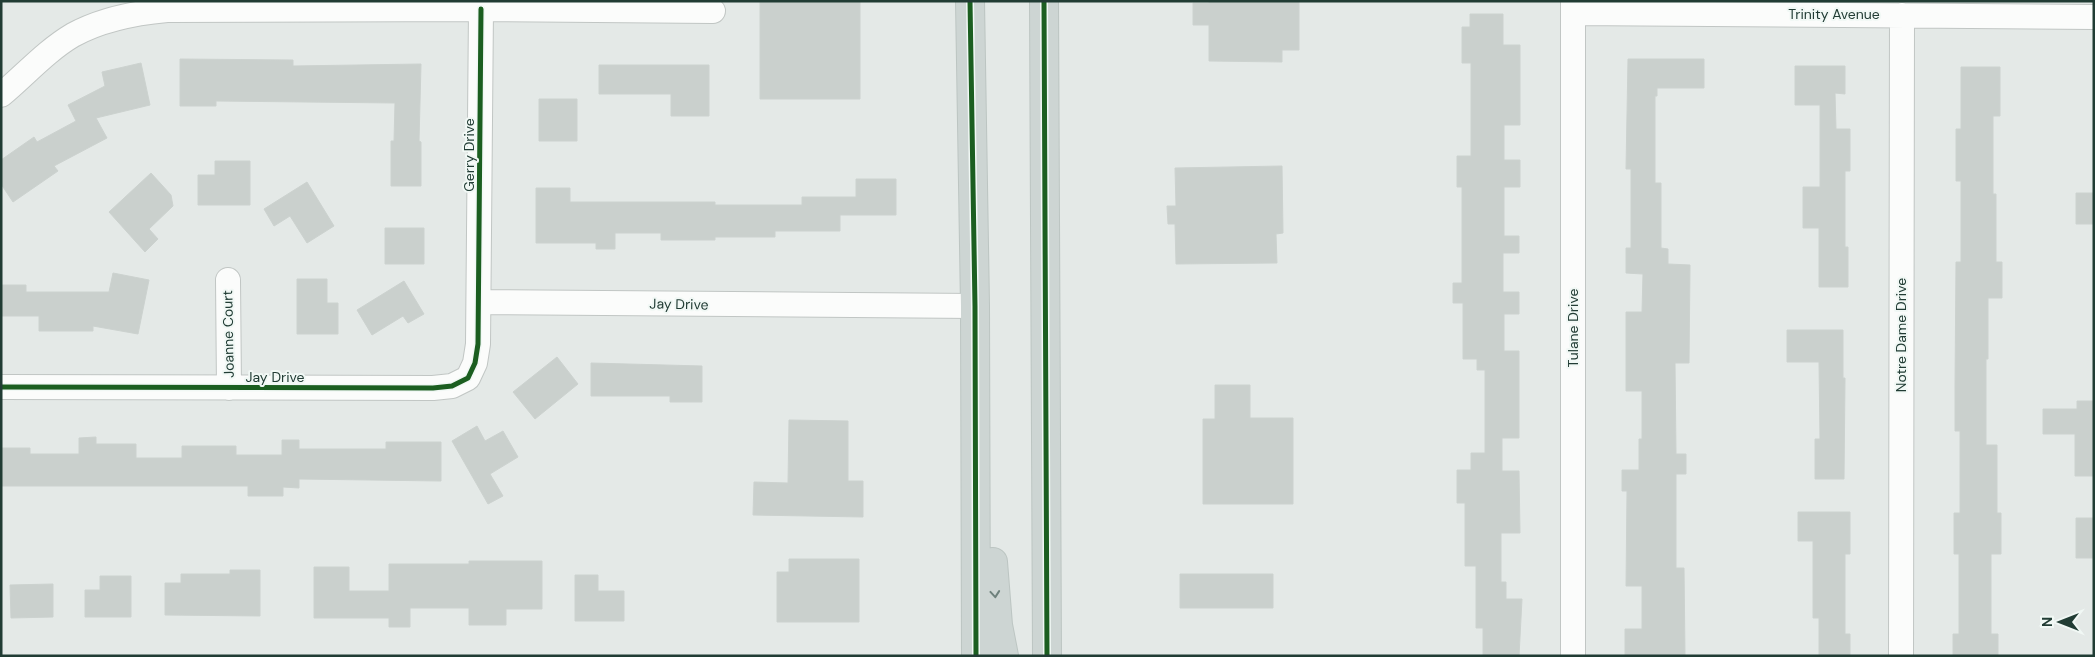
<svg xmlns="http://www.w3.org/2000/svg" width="2095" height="657" viewBox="0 0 2095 657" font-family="'DM Sans',sans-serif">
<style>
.building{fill:#cad0cd;stroke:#ccd2cf}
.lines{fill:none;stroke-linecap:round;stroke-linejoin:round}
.street-casing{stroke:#c1c6c4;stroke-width:26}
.primary-casing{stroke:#bcc5c2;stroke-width:30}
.street{stroke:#fbfcfb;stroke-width:24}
.primary{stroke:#cdd5d3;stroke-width:28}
.cycleway-casing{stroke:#f1f8f5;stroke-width:8}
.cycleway{stroke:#1b5e20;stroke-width:5}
.oneway{stroke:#6e817c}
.labels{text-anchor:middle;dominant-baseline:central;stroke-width:4;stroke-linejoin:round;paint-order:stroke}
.street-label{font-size:14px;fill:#213c34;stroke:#f1f8f5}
</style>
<rect width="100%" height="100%" fill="#e4e9e7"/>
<path class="building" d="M 760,1 L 860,1 L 860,99 L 760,99 Z
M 1209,1 L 1299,1 L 1299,50 L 1282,50 L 1282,62 L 1209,61 L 1209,25 L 1193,25 L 1193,3 L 1209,3 Z
M 1470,14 L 1503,14 L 1503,45 L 1520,45 L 1520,125 L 1504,125 L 1504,160 L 1520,160 L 1520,187 L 1504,187 L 1504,236 L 1519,236 L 1519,253 L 1503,253 L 1503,292 L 1519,292 L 1519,314 L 1504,314 L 1504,351 L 1519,351 L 1519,438 L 1502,438 L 1502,471 L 1519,471 L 1520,533 L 1501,533 L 1501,582 L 1506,582 L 1506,599 L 1522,599 L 1519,656 L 1483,656 L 1483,628 L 1476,628 L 1476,566 L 1465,566 L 1465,503 L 1457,503 L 1457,470 L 1471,470 L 1471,453 L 1485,453 L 1485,370 L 1477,370 L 1477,359 L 1463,359 L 1463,303 L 1453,303 L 1453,283 L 1462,283 L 1462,187 L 1457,187 L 1457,156 L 1471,156 L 1471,63 L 1462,63 L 1462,27 L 1470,27 Z
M 180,59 L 293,60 L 293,66 L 421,64 L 419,141 L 421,142 L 421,186 L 391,186 L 391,141 L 394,141 L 395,103 L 216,101 L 216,106 L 180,106 Z
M 1628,59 L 1704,59 L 1704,88 L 1657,88 L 1657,96 L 1655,96 L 1655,183 L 1661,183 L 1661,248 L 1668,249 L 1668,264 L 1690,265 L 1689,363 L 1675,363 L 1676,454 L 1686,454 L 1686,474 L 1676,474 L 1676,568 L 1684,568 L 1685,656 L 1625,656 L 1625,629 L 1642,629 L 1642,586 L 1626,586 L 1627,491 L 1622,491 L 1622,470 L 1639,470 L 1639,439 L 1642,439 L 1642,391 L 1626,391 L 1626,312 L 1642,312 L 1643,274 L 1626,273 L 1626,248 L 1631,248 L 1631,169 L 1626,169 Z
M 141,63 L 150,105 L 96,118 L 107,138 L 54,166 L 58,171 L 13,202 L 1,184 L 1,160 L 34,137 L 37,142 L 76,121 L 68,105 L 105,86 L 102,72 Z
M 599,65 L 709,65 L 709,116 L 671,116 L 671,94 L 599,94 Z
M 1795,66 L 1845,66 L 1845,94 L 1835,93 L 1836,129 L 1850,129 L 1850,171 L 1845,171 L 1845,247 L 1848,247 L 1848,287 L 1819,287 L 1819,228 L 1803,228 L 1803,187 L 1820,187 L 1820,105 L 1795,105 Z
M 1961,67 L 2000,67 L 2000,116 L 1993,116 L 1993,194 L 1996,194 L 1996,262 L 2002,262 L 2002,298 L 1988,298 L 1988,359 L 1986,359 L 1986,445 L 1997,445 L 1997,513 L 2001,513 L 2001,554 L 1991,554 L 1991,634 L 1998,634 L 1998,656 L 1953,656 L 1953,634 L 1959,634 L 1959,554 L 1954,554 L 1954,513 L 1960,513 L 1960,431 L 1955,431 L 1955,388 L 1956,262 L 1961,262 L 1961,181 L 1956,181 L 1956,129 L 1961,129 Z
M 539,99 L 577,99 L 577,141 L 539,141 Z
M 215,161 L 250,161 L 250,205 L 198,205 L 198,175 L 215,175 Z
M 1282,166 L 1283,233 L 1276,234 L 1277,263 L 1176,264 L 1175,224 L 1168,224 L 1167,206 L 1176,206 L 1175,168 Z
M 151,173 L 171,195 L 173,206 L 149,229 L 158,239 L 145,252 L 109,212 Z
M 856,179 L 896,179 L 896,215 L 840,215 L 840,231 L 775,231 L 775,237 L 715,237 L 715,240 L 661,240 L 661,233 L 615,233 L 615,249 L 596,249 L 596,243 L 536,243 L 536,188 L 570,188 L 570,202 L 715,202 L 715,205 L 802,205 L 802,197 L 856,197 Z
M 307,182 L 334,226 L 307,243 L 290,216 L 274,226 L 264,209 Z
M 2076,193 L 2094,193 L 2094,224 L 2076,224 Z
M 385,228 L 424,228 L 424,264 L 385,264 Z
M 113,273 L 149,280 L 138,334 L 93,326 L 93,331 L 39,331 L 39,316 L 1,316 L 1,285 L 26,285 L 26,292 L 109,292 Z
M 297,279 L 327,279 L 327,303 L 338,303 L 338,334 L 297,334 Z
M 404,281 L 424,314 L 408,323 L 403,316 L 372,335 L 357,310 Z
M 1787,330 L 1843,330 L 1843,378 L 1845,378 L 1844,479 L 1815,479 L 1815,439 L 1820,439 L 1819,362 L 1787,362 Z
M 557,357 L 578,384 L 535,419 L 513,392 Z
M 591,363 L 702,366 L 702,402 L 670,402 L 670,396 L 591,396 Z
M 1215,385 L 1250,385 L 1250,418 L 1293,418 L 1293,504 L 1203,504 L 1203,419 L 1215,419 Z
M 2077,401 L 2094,401 L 2094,476 L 2075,476 L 2075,434 L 2043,434 L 2043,409 L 2077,409 Z
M 789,420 L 848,421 L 848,481 L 863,481 L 863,517 L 753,515 L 754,482 L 788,483 Z
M 477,426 L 485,441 L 503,431 L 518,457 L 490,474 L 503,496 L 488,504 L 452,441 Z
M 96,437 L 96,444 L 136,444 L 136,458 L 182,458 L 182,446 L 236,446 L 236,455 L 282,455 L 282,440 L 299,440 L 299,449 L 386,449 L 386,442 L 441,442 L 441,481 L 299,479 L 299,488 L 283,487 L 283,496 L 248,496 L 248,486 L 1,486 L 1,448 L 30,448 L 30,454 L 79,454 L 79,438 Z
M 1798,512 L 1850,512 L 1850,554 L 1845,554 L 1845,634 L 1850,634 L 1850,656 L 1819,656 L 1819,618 L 1813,618 L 1813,541 L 1798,541 Z
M 2076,518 L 2094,518 L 2094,558 L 2076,558 Z
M 789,559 L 859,559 L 859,622 L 777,622 L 777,572 L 789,572 Z
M 469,561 L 542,561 L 542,609 L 506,609 L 506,625 L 469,625 L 469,608 L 410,608 L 410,627 L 389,627 L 389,618 L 314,618 L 314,567 L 349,567 L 349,591 L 389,591 L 389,564 L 469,564 Z
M 230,570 L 260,570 L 260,616 L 165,615 L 165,583 L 181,583 L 181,574 L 230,574 Z
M 1180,574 L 1273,574 L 1273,608 L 1180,608 Z
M 575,575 L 598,575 L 598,591 L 624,591 L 624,621 L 575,621 Z
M 100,576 L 131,576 L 131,617 L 85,617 L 85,590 L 100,590 Z
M 53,584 L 53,617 L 11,618 L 10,585 Z"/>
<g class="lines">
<g class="street-casing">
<path id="street" d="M 1573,13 L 2094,17
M 1,95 C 25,75 46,51 73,35 C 102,19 134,13 167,10 L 481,9 L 713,11
M 228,280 L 229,388
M 480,302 L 975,306
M 1,387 L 433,388 L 452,386 L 468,378 L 475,363 L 478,344 L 481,9
M 1573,656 L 1573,1
M 1901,656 L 1902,15"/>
</g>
<g class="primary-casing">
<path id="primary" d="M 970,1 L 975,306 L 976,656
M 1044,1 L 1047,656
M 993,562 L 998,625 L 1004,656"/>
</g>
<use href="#street" class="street"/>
<use href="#primary" class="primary"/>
<g class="cycleway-casing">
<path id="cycleway" d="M 970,1 L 975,306 L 976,656
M 1044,1 L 1047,656
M 1,387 L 433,388 L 452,386 L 468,378 L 475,363 L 478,344 L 481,9"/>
</g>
<use href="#cycleway" class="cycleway"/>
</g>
<defs><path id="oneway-chevron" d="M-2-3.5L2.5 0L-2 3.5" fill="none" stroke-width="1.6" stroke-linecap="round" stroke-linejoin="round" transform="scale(1.25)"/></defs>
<use class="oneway" href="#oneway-chevron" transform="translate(995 594) rotate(85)"/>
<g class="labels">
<g class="street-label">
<text x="1834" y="14">Trinity Avenue</text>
<text transform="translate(469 155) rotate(-90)">Gerry Drive</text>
<text transform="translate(679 304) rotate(1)">Jay Drive</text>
<text transform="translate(1573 328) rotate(-90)">Tulane Drive</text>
<text transform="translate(228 334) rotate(-91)">Joanne Court</text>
<text transform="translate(1901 335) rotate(-90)">Notre Dame Drive</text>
<text x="275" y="377">Jay Drive</text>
</g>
</g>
<rect width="2095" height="657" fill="none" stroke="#213c34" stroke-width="5"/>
<g transform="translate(2060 622) rotate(270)" stroke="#f1f8f5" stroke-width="4" paint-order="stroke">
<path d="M0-4L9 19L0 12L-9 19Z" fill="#213c34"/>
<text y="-8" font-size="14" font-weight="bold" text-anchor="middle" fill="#213c34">N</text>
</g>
</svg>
